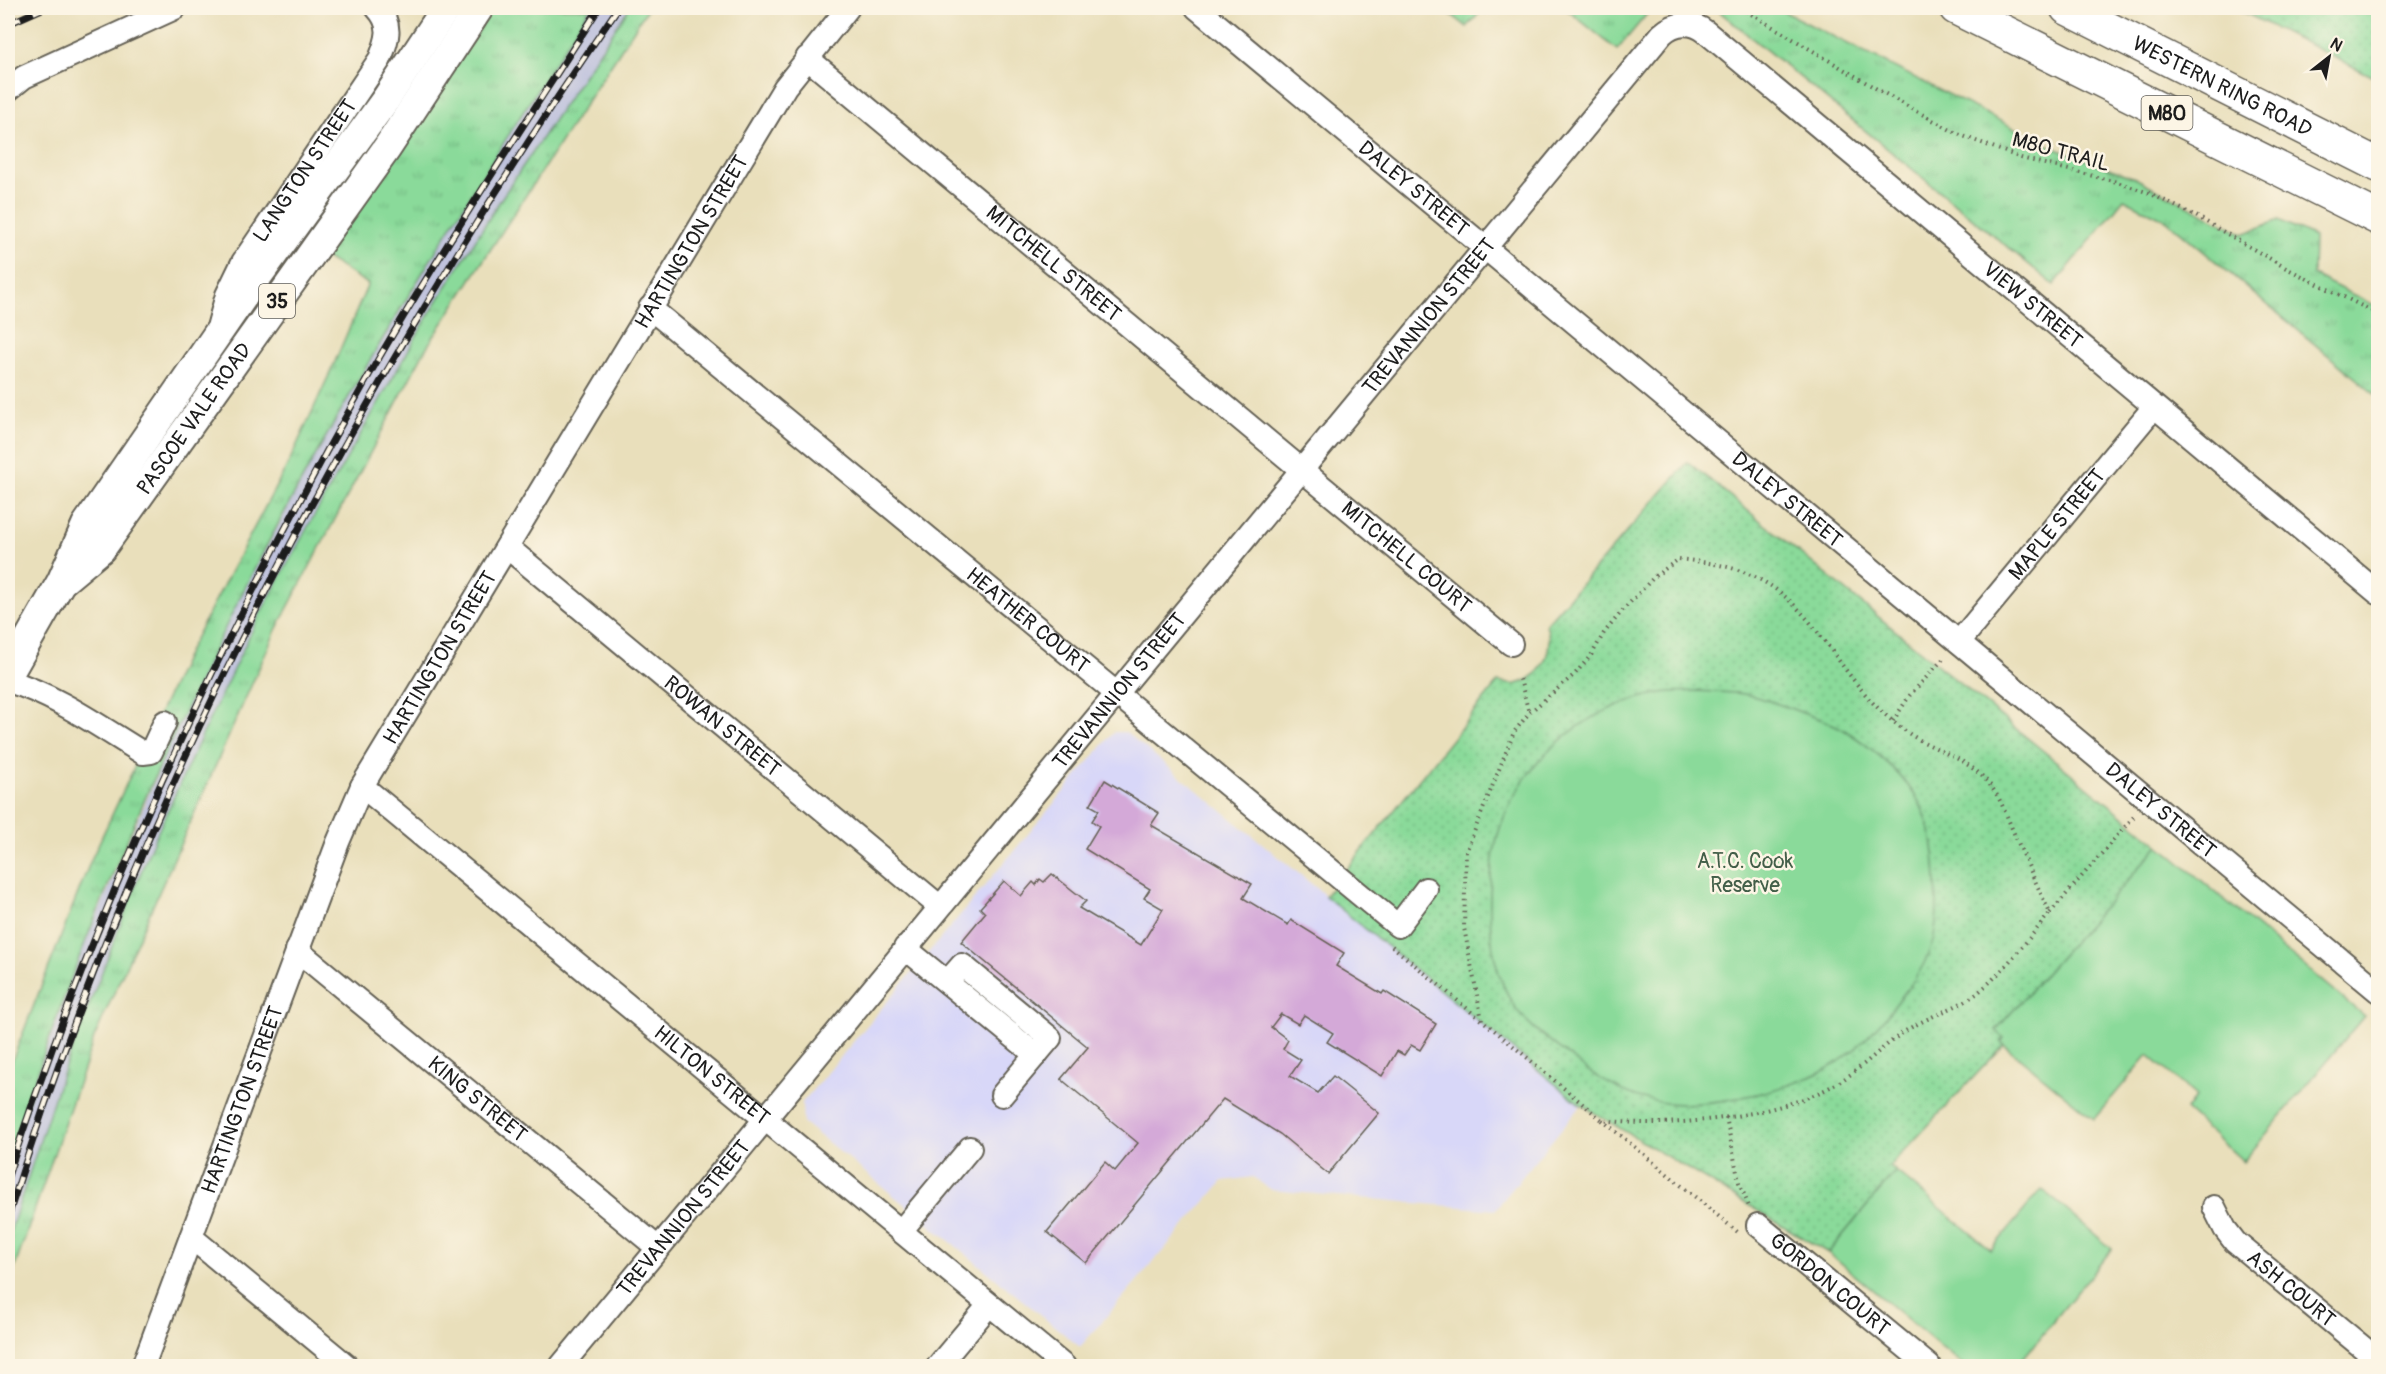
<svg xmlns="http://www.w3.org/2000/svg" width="2386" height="1374" viewBox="0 0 2386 1374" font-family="Pangolin,sans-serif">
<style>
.built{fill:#d8d7f8}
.industrial{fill:#bfc2dd}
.grass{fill:url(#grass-tufts);stroke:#537b5b;stroke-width:1.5}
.park{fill:url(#park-dots);stroke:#537b5b;stroke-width:1.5}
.garden{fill:#8ada9a;stroke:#537b5b;stroke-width:1.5}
.building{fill:#d4a9d8}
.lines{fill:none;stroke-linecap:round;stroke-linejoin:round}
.minor-casing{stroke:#646054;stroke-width:26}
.major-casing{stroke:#646054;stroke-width:32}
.highway-casing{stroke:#646054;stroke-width:36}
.path{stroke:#646054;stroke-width:4;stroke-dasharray:1.5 4.5;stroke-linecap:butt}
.minor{stroke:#fff;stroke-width:22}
.major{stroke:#fff;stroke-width:28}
.highway{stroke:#fff;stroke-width:33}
.rail-casing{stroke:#1c1c1c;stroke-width:7}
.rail{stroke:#fcf5e5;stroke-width:4.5;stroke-dasharray:14;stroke-linecap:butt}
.labels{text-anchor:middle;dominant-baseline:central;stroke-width:5;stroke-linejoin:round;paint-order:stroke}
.shield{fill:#fcf5e5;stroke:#5f5d58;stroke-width:1.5}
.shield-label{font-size:20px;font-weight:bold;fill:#1c1c1c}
.street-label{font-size:21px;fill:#1c1c1c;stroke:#fcf5e5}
.park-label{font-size:21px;fill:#425e48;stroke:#fcf5e5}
</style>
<defs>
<pattern id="grass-tufts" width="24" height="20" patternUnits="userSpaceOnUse" patternTransform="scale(1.5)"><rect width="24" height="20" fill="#8ada9a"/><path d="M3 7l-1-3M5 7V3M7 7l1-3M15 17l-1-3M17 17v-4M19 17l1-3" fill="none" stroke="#76ba84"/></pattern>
<pattern id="park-dots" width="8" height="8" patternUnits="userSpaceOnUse" patternTransform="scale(1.5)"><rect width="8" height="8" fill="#8ada9a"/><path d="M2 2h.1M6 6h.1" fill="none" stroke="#76ba84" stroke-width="1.8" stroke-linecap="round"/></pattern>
</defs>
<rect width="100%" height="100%" fill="#fcf5e5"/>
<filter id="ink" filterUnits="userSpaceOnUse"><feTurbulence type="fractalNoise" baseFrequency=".0167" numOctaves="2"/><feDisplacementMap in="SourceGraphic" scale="12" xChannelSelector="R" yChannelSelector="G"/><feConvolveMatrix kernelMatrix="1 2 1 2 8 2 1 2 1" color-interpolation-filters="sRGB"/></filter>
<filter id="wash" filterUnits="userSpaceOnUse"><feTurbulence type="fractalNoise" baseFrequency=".008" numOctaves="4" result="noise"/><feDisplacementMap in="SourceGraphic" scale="24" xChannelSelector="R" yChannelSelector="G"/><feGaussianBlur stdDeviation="1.35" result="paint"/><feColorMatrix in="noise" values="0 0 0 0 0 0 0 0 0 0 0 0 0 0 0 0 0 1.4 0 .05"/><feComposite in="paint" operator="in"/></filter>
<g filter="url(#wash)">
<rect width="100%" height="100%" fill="#e9dfbb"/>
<path class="built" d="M 1114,732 L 1126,732 L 1581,1105 L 1495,1210 L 1271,1190 L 1253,1177 L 1223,1181 L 1080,1347 L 803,1122 L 802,1103 Z"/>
<path class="industrial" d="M 590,8 L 629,8 L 501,199 L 428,316 L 311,521 L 259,616 L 150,849 L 61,1077 L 8,1238 L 8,1160 L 79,958 L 175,733 L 227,623 L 314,459 L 354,388 L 485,171 Z"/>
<path class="grass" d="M 493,8 L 590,8 C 461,208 332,410 227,624 C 173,733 123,845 79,958 C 53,1024 31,1093 8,1160 L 8,1071 L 91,860 L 188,652 L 289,462 L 334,364 L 368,284 L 323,256 L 442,87 Z
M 629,8 L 648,8 L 425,350 L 276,630 L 94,1038 L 8,1287 L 8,1238 L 61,1077 L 150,849 L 210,718 L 259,616 L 311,521 L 428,316 L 501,199 Z
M 1443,8 L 1484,8 L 1467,27 Z
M 1565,8 L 1652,8 L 1617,50 Z
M 1715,8 L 1777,8 L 2054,148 L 2135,178 L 2243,234 L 2279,220 L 2314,237 L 2313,275 L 2378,307 L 2378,397 L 2166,220 L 2124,199 L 2054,285 Z"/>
<path class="park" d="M 2235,8 L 2378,8 L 2378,79 Z
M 1688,462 L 2159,845 L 1996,1030 L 2004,1038 L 2001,1042 L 2004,1045 L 1890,1166 L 1896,1171 L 1828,1253 L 1581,1105 L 1325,896 L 1498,682 C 1503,683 1511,685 1516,684 C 1544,678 1554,649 1546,624 Z"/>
<path class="garden" d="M 1696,691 C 1712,692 1729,692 1744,694 C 1759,697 1775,703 1790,708 C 1807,715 1825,720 1841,728 C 1868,744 1899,770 1916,797 C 1932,822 1935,853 1936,882 C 1937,898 1938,915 1935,930 C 1932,955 1917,977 1902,996 C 1881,1024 1855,1055 1823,1071 C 1784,1090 1728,1103 1684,1104 C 1639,1105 1602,1083 1568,1055 C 1550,1041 1531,1028 1517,1010 C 1495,979 1490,943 1490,906 C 1490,883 1491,861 1497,838 C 1517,765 1581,709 1656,694 C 1669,691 1683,692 1696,691 Z
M 2159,845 L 2364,1016 L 2243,1162 L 2186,1110 L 2196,1096 L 2148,1055 L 2094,1119 L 2004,1045 L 2001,1042 L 2004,1038 L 1996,1030 Z
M 1896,1171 L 1991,1250 L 2042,1189 L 2112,1249 L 2017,1366 L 1964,1366 L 1828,1253 Z"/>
<g id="blocks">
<path class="building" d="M 1105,780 L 1159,813 L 1151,825 L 1252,884 L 1243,898 L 1288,925 L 1291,920 L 1344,953 L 1336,966 L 1382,994 L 1384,991 L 1436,1024 L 1420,1050 L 1411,1045 L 1404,1055 L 1397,1051 L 1382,1076 L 1327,1042 L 1333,1033 L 1304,1015 L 1298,1024 L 1281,1014 L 1271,1027 L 1288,1040 L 1283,1049 L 1301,1060 L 1290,1076 L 1318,1093 L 1333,1076 L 1379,1113 L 1328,1174 L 1280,1134 L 1223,1099 L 1086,1263 L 1047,1232 L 1105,1162 L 1115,1171 L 1138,1143 L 1061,1079 L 1088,1047 L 961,942 L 985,913 L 980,908 L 1004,881 L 1021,896 L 1033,882 L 1036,885 L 1040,879 L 1044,882 L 1052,874 L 1086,901 L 1079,908 L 1141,945 L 1163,909 L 1144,898 L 1150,889 L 1085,849 L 1099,826 L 1092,821 L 1099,810 L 1090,805 Z"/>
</g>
</g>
<g filter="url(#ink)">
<use href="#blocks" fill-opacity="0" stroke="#646054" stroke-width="1.5"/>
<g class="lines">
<g class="minor-casing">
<g id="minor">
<path id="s1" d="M 1197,8 L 2378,991"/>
<path id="s2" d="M 807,58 L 1511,644"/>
<path d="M 8,90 L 24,77 L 175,8"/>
<path id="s3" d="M 650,308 L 1398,926 L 1426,889"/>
<path id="s4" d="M 219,324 L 227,295 L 243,262 L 380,59 C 388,39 393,25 377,8"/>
<path id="s5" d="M 507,547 L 939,906"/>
<path id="s6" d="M 1959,642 L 2154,407"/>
<path d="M 8,681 C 56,695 100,727 143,753 L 151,752 L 165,722"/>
<path id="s7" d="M 362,786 L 1064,1366"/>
<path d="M 905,948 L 1036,1055"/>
<path id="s8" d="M 297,950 L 658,1248"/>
<path d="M 947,982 L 962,965 L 1050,1038 L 1002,1095"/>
<path id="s9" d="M 2214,1207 L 2225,1229 L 2235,1242 L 2378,1360"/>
<path id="s10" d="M 1758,1225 L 1929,1366"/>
<path d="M 901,1231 L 970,1148"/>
<path d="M 191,1237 L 347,1366"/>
<path id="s11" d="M 143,1366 L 338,842 L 362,786 L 785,87 L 848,8"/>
<path id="s12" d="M 561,1366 L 1662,34 C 1675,22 1692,21 1706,32 L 2378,593"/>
<path d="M 938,1366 L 989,1305"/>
</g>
</g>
<g class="major-casing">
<g id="major">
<path id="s13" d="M 65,579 L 101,549 L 387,148 L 479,8"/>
<path d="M 8,675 L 61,582 L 86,525 L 247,291 L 386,99 L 446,8"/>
</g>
</g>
<g class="highway-casing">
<g id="highway">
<path d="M 1956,8 L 2378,218"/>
<path id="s14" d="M 2067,8 L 2378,165"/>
</g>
</g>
<path class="path" d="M 1741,8 L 1882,92 L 1958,134 L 2021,158 L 2117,182 L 2149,193 L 2196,216 L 2286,268 L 2378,314
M 1679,559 C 1702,562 1724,564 1746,573 C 1804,596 1827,651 1866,695 C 1875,706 1887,717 1899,726 C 1927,750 1966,754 1990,785 C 2002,800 2008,820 2016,838 C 2027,863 2038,888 2050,913 C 2030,937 2000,976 1976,994 C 1955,1009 1929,1016 1907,1030 C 1881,1047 1861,1070 1834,1085 C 1776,1118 1667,1129 1602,1120 L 1482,1020 L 1464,928 L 1466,852 L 1514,732 L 1529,713 L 1575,674 L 1592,654 L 1604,633 L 1623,610 L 1655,576 Z
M 1520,679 L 1529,713
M 1893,721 L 1910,695 L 1945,657
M 2050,913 L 2136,814
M 1392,946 L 1481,1020
M 1726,1117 L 1739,1182 L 1750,1209
M 1602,1120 L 1740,1234"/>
<use href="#minor" class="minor"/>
<use href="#major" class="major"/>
<use href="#highway" class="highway"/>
<g class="rail-casing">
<path id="rail" d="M 8,11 L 15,8
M 8,24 L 44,8
M 8,1176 C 99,898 223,632 368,377 C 440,251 521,130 599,8
M 8,1217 C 144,779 359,384 618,8"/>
</g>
<use href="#rail" class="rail"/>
</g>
</g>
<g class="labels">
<g class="shield">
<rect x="2141.5" y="96" width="51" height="34" rx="4.5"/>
<rect x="259" y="284" width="36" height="34" rx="4.5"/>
</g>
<g class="shield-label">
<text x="2167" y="113">M80</text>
<text x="277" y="301">35</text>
</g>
<g class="street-label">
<text stroke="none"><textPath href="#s14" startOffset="174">WESTERN RING ROAD</textPath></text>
<text transform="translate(2061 152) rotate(15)">M80 TRAIL</text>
<text stroke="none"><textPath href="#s4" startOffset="177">LANGTON STREET</textPath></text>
<text stroke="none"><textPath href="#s1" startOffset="282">DALEY STREET</textPath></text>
<text stroke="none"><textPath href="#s11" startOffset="1256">HARTINGTON STREET</textPath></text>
<text stroke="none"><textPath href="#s2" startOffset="321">MITCHELL STREET</textPath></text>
<text stroke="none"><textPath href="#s12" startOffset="2202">VIEW STREET</textPath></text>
<text stroke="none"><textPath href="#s12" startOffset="1362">TREVANNION STREET</textPath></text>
<text stroke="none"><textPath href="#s13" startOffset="207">PASCOE VALE ROAD</textPath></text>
<text stroke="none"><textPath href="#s1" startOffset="768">DALEY STREET</textPath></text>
<text stroke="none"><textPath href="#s6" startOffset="153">MAPLE STREET</textPath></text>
<text stroke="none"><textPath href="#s2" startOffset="780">MITCHELL COURT</textPath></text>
<text stroke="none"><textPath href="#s3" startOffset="490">HEATHER COURT</textPath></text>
<text stroke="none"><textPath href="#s11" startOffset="770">HARTINGTON STREET</textPath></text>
<text stroke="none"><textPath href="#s12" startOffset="876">TREVANNION STREET</textPath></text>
<text stroke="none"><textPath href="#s5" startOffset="280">ROWAN STREET</textPath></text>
<text stroke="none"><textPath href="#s1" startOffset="1254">DALEY STREET</textPath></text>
<text stroke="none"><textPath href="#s7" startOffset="454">HILTON STREET</textPath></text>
<text stroke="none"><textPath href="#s8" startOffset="234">KING STREET</textPath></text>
<text stroke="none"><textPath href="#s11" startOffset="284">HARTINGTON STREET</textPath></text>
<text stroke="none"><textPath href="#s12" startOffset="192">TREVANNION STREET</textPath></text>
<text stroke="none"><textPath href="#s10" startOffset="93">GORDON COURT</textPath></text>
<text stroke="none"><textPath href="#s9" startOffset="114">ASH COURT</textPath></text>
</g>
<g class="park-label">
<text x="1745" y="861">A.T.C. Cook<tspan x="1745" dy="24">Reserve</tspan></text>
</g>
</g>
<rect width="2386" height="1374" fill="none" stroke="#fcf5e5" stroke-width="30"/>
<g transform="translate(2329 57) rotate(31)" stroke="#fcf5e5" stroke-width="4.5" paint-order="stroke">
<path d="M0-4.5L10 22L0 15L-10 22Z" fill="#1c1c1c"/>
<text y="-9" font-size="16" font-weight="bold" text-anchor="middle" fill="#1c1c1c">N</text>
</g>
</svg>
